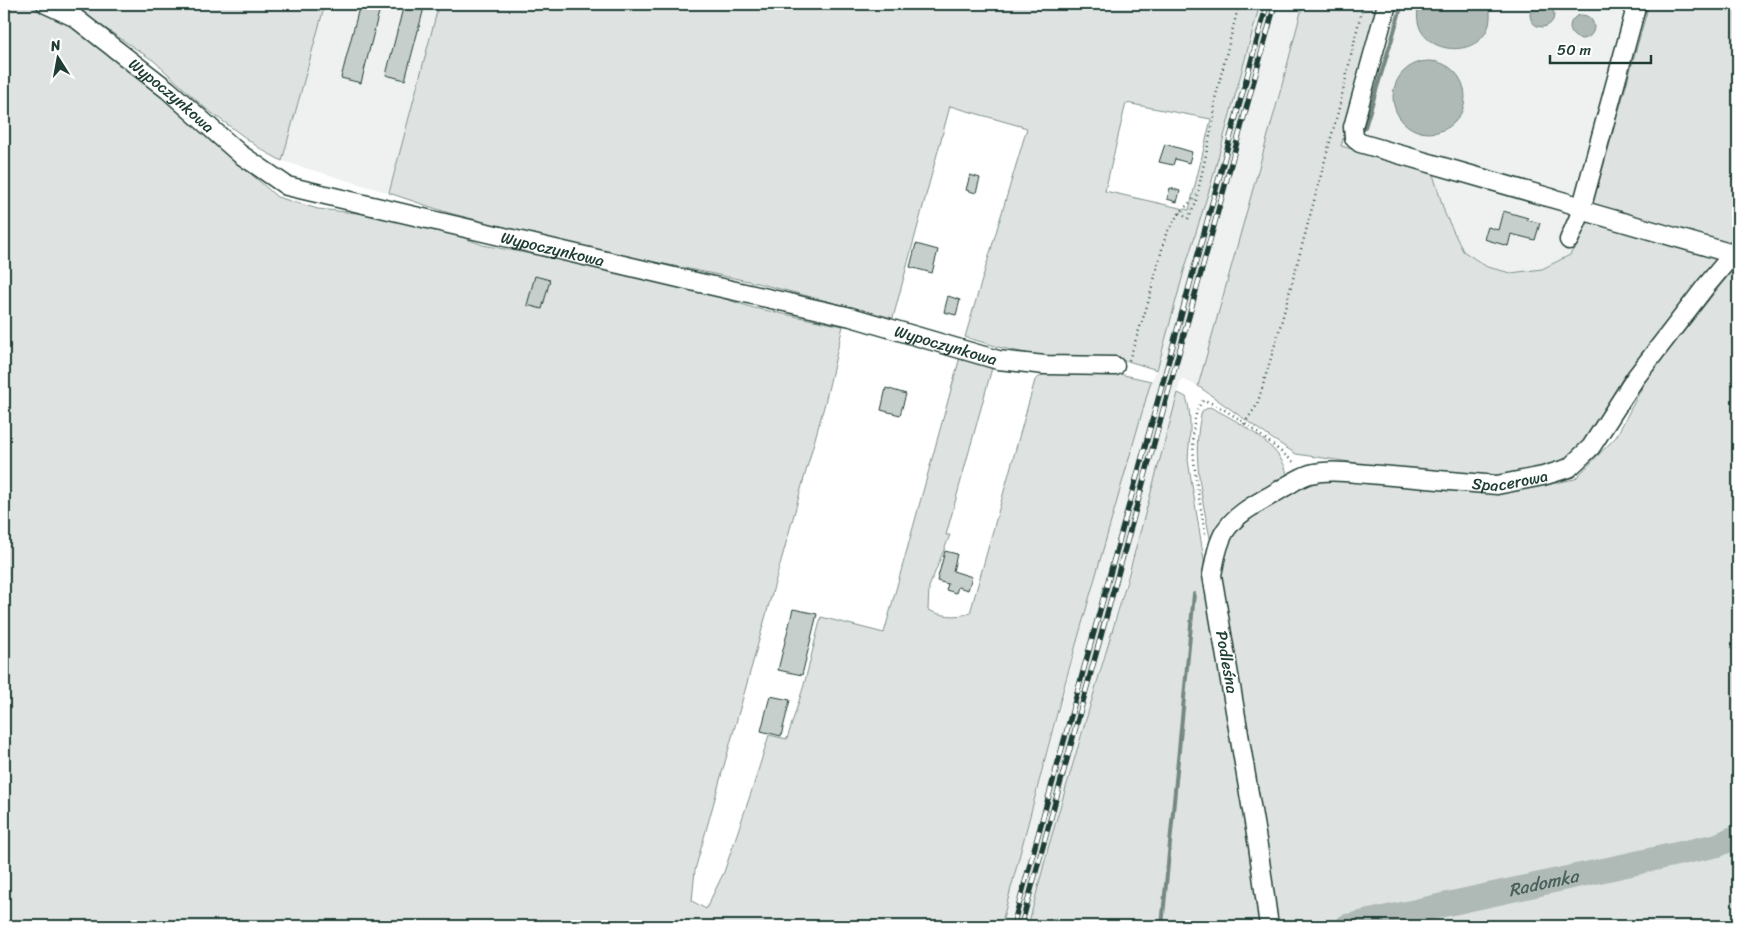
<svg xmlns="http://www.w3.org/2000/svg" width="1742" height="930" viewBox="0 0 1742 930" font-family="Sriracha,sans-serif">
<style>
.built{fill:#eef1f0}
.green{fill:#dee3e2;stroke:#7e908b;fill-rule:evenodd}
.water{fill:#afbab7;stroke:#758883}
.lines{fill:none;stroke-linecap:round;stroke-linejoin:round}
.stream{stroke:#758883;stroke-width:4}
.river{stroke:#afbab7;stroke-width:24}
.building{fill:#c7cfcc;stroke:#1f3d34}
.minor-casing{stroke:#1f3d34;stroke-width:21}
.path{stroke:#1f3d34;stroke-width:2.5;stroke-dasharray:1 4;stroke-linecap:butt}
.minor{stroke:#fff;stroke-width:18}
.rail-casing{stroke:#1f3d34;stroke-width:5.5}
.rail{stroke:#fff;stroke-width:4;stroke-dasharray:11;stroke-linecap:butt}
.labels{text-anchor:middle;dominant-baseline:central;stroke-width:4;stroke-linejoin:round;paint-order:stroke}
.street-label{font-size:16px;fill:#1f3d34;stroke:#fff}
.water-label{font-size:18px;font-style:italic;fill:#4a625b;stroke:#fff}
</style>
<rect width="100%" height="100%" fill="#fff"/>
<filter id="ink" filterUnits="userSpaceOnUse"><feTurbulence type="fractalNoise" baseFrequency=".02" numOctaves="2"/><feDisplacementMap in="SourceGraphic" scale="10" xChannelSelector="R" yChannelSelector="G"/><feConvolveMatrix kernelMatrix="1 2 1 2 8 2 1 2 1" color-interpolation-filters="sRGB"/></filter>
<g filter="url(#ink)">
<path class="built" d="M 325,4 L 439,4 L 389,193 L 282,161 Z
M 1260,4 L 1303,4 L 1230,274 L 1198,386 L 1181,379 L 1171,423 L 1049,845 L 1028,926 L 1001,926 L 1122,478 L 1151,381 L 1157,370 L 1184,271 L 1211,184 Z
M 1383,4 L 1649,4 L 1587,224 L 1570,255 L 1542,269 L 1511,273 L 1487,267 L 1463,251 L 1445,214 L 1432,171 L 1341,146 Z"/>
<path class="green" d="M 4,4 L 27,4 L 70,25 L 130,66 L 277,197 L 318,209 L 376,215 L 451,233 L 483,245 L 556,259 L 719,297 L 754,308 L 843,326 L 825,403 L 695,870 L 692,901 L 706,909 L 724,872 L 753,787 L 769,735 L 787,739 L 804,685 L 821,617 L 884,633 L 960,357 L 992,368 L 946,535 L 950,535 L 929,587 L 928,610 C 942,616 955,618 970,613 L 1035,380 L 1045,373 L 1115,373 L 1151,381 L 1064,687 L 1001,926 L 4,926 Z
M 63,4 L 325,4 L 282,161 L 262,150 L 205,108 L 154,61 L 87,16 Z
M 439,4 L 1260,4 L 1211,184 L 1184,271 L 1157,370 L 1128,361 L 1044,357 L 1002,348 L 965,337 L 1027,128 L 950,106 L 893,318 L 753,282 L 586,248 L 449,213 L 389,193 ZM 1126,103 L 1211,119 L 1189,210 L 1105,191 Z
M 1303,4 L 1383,4 L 1341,146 L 1432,171 L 1445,214 L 1463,251 L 1487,267 L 1511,273 L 1542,269 L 1570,255 L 1587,224 L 1649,4 L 1738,4 L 1738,233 L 1622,379 L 1592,431 L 1571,459 L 1498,479 L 1445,476 L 1296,454 L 1271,438 L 1198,386 L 1282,85 Z
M 1738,263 L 1738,926 L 1279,926 L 1247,724 L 1224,622 L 1217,580 L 1229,532 L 1318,474 L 1477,492 L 1516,491 L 1575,479 L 1616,437 L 1647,378 Z
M 1178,393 L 1186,397 C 1193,416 1189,441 1188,460 L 1263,926 L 1028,926 L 1049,845 L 1126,584 Z
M 1210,407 C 1234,419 1284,446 1287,475 L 1213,552 C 1204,507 1190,456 1202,411 Z"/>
<path class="water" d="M1530 15a12 12 0 1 1 24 0a12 12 0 1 1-24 0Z
M 1419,4 L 1489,4 C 1502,66 1404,61 1419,4 Z
M1570 27a12 12 0 1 1 24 0a12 12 0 1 1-24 0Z
M1393 97a36 36 0 1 1 72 0a36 36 0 1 1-72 0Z"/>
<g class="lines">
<path class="stream" d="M 1391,42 L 1402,4
M 1365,127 L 1390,45
M 1162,926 L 1194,594"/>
<path class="river" id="s1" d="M 1347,926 L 1718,845 L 1738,836"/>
</g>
<path class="building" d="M 360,4 L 381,4 L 361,83 L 341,78 Z
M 404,4 L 425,4 L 405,80 L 386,75 Z
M 1165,144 L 1192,152 L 1189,163 L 1175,159 L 1173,165 L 1159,162 Z
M 970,175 L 980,178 L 976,193 L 966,190 Z
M 1170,188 L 1180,191 L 1177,202 L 1167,199 Z
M 1503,211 L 1528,218 L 1527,220 L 1540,223 L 1535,240 L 1511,234 L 1508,246 L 1484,239 L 1488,227 L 1498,230 Z
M 916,244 L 938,250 L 932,273 L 910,267 Z
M 535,276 L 550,280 L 542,309 L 527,305 Z
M 948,296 L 960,300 L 956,315 L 944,312 Z
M 886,388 L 906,394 L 900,415 L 881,410 Z
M 945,551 L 957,554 L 953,571 L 972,577 L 968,590 L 958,587 L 956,593 L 946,590 L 948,584 L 937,581 Z
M 793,609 L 817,614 L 802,675 L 778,670 Z
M 770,696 L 790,700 L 781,736 L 761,731 Z"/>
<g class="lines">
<g class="minor-casing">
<g id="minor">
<path id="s2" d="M 46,4 L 74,17 L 168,90 L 240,154 L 287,186 L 687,280 L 851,317 L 998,360 L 1045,365 L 1115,366"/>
<path d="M 1387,4 L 1353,127 L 1354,138 L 1360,143 L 1572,204 L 1581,210 L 1733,254"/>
<path d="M 1569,240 L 1579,217 L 1637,4"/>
<path id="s3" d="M 1269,926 L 1258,846 L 1212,575 C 1215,560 1217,544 1225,531 C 1239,510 1263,501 1283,488 C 1292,483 1300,477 1310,474 C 1322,471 1333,471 1345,472 L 1497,485 L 1543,476 L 1569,468 L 1591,447 L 1636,377 L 1706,286 L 1738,248"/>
</g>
</g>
<path class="path" d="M 1180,213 L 1188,219 L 1195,205 L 1214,118 L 1215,99 L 1239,4
M 1129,360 L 1148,303 L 1166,234 L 1177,216 L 1193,199
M 1244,424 L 1257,405 L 1279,331 L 1339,108 L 1363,4
M 1205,534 C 1201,505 1181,420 1204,400 C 1237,413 1267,441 1295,463"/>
<use href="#minor" class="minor"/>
<g class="rail-casing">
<path id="rail" d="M 1013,926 L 1267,4
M 1021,926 L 1275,4"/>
</g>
<use href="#rail" class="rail"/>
</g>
</g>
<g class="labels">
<g class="street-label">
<text stroke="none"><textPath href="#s2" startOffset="156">Wypoczynkowa</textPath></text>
<text stroke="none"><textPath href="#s2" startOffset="576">Wypoczynkowa</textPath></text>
<text stroke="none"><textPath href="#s2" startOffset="981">Wypoczynkowa</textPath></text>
<text stroke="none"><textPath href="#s3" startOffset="706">Spacerowa</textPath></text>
<text transform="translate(1227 662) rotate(80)">Podleśna</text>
</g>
<g class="water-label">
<text stroke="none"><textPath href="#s1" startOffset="201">Radomka</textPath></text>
</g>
</g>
<rect width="1742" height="930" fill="none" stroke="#fff" stroke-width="20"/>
<rect x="10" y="10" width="1722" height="910" fill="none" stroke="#1f3d34" stroke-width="2" filter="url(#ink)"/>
<g transform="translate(58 58) rotate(349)" stroke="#ffffff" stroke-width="4" paint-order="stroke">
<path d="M0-4L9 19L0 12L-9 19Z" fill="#1f3d34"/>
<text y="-8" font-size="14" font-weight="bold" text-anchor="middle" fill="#1f3d34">N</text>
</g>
<path d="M1550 55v8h101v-8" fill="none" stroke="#1f3d34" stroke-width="2.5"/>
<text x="1557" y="55" font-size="15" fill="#1f3d34" stroke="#ffffff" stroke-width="4" paint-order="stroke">50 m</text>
</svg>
